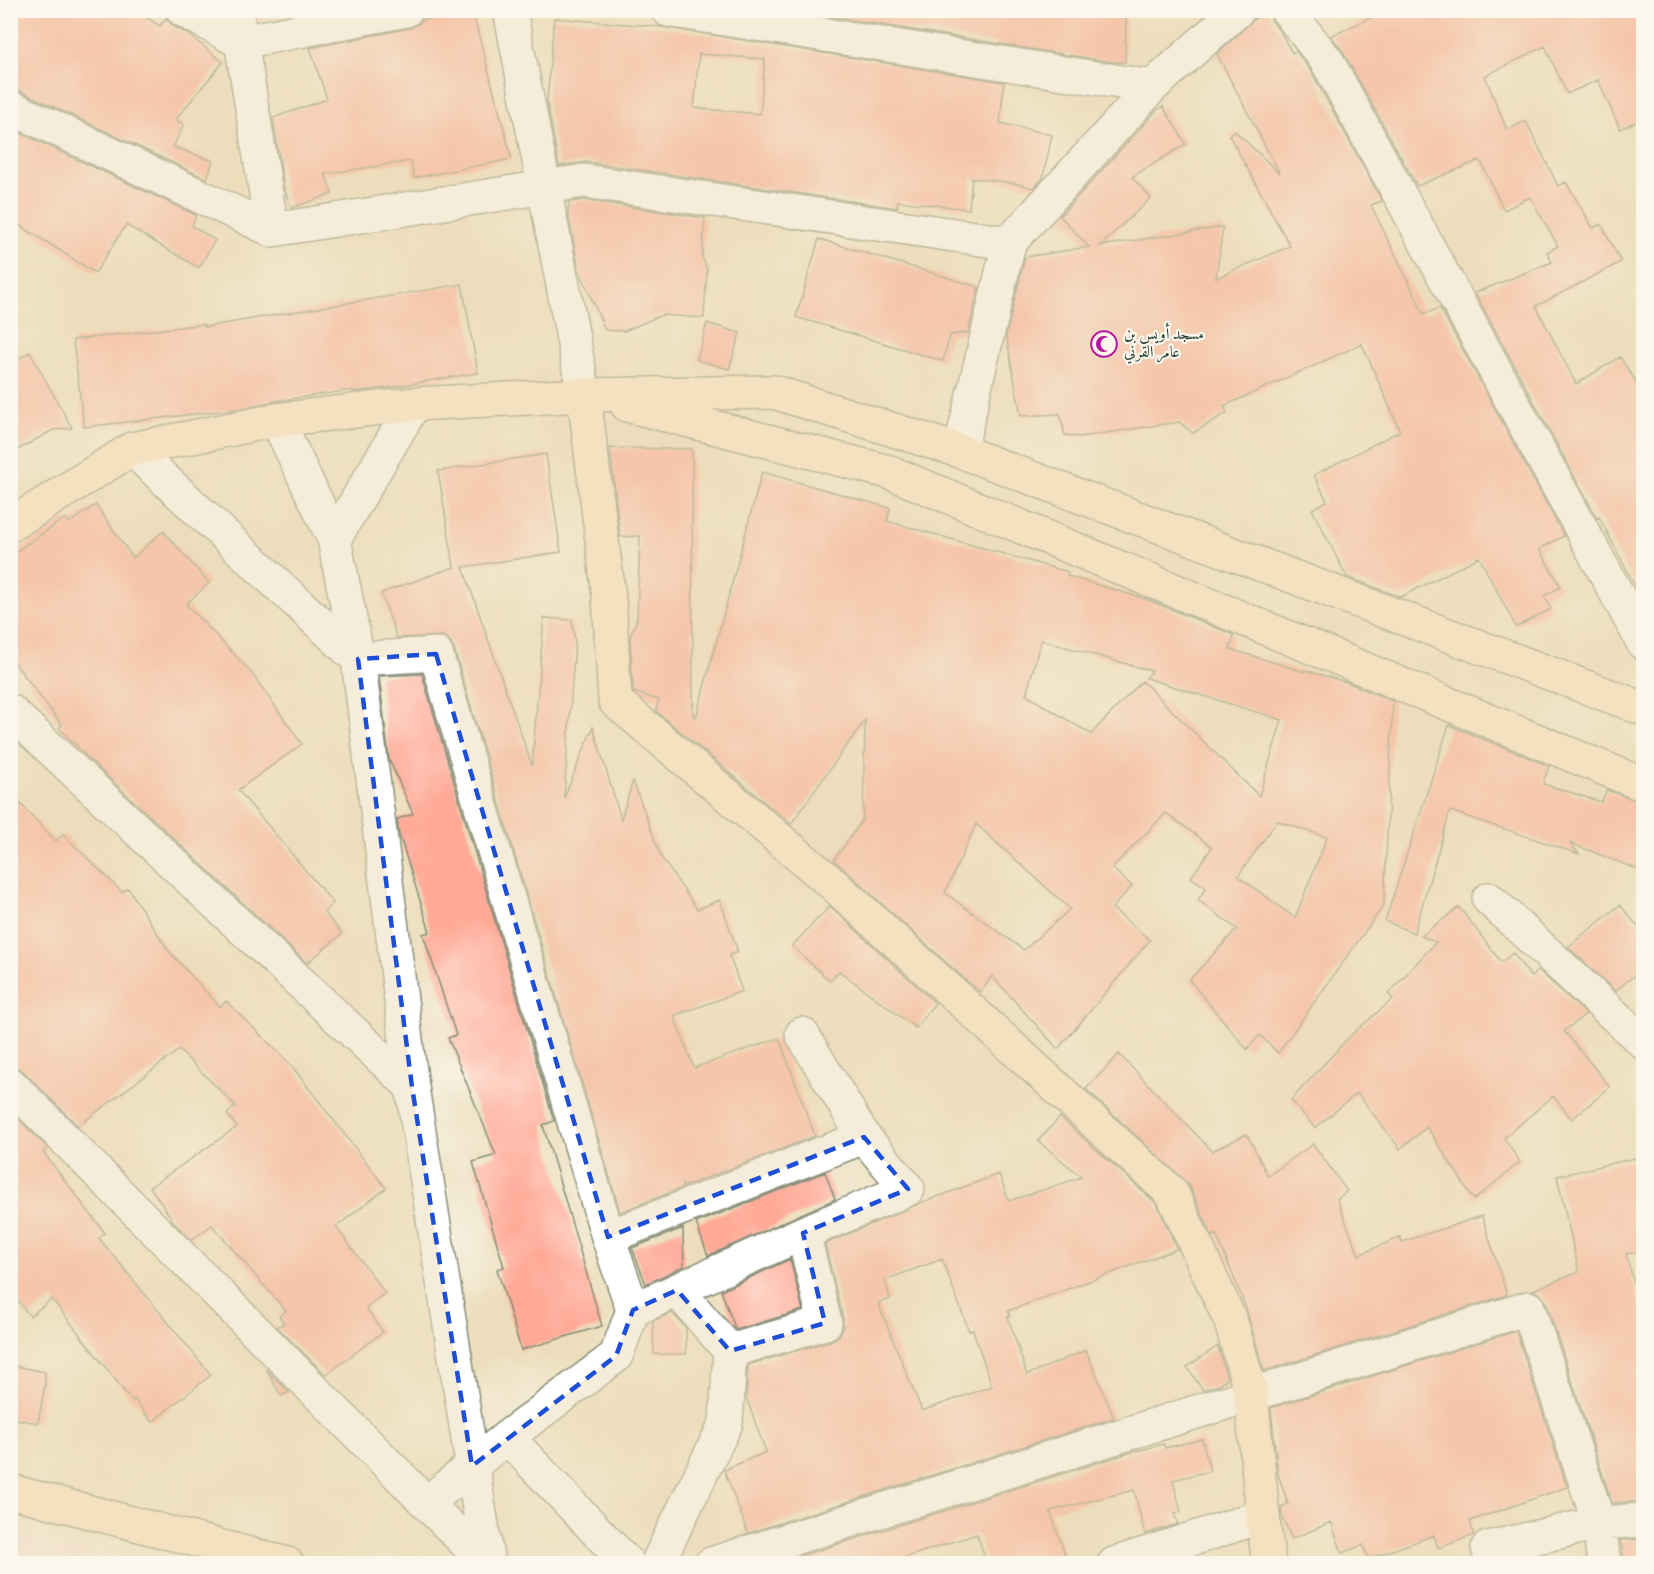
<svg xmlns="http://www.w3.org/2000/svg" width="1654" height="1574" viewBox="0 0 1654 1574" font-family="Vollkorn,Amiri,serif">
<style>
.built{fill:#f7cfd0}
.building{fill:#ffa997;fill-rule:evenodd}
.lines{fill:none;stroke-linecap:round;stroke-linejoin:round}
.street-casing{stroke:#868e78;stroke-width:36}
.secondary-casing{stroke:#868e78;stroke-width:36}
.street{stroke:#fff;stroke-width:33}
.secondary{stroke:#fde5c5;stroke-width:33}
.marked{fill:none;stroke:#1d4ed8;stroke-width:4.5;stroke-dasharray:12 8;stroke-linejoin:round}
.labels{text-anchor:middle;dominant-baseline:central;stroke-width:4.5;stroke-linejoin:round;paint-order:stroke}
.poi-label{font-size:16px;fill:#1f3d34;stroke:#fbf7ec;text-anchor:start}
</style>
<rect width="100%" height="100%" fill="#fbf7ec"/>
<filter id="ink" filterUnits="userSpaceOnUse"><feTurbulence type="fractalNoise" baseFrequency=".0167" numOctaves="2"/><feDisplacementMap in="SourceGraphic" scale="12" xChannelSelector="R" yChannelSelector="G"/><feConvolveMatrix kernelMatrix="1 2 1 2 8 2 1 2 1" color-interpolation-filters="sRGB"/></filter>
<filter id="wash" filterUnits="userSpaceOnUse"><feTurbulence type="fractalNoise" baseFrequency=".008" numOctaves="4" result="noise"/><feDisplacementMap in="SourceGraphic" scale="24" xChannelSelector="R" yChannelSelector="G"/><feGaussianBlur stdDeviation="1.35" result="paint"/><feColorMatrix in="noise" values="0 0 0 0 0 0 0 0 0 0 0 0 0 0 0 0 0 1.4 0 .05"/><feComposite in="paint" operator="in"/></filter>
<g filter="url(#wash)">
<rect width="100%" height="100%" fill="#ecdebc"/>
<path class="built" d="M 11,1534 L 134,1563 L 11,1563 Z"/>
<g id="blocks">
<path class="building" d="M 10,10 L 135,10 L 160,26 L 166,18 L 173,26 L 191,36 L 223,62 L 175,120 L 184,124 L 173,147 L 213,161 L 207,179 L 18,90 L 10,89 Z
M 459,10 L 472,10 L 512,159 L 414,178 L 411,161 L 325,174 L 332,194 L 291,208 L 284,188 L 273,118 L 327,99 L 310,48 L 410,28 L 418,24 L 421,21 Z
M 790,10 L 1126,10 L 1125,62 L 1111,62 Z
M 1387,10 L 1644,10 L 1644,118 L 1620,129 L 1598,80 L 1567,94 L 1545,46 L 1485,76 L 1507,130 L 1526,121 L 1558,186 L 1566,182 L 1593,228 L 1601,224 L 1621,262 L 1536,306 L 1576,384 L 1620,357 L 1644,394 L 1644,603 L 1599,517 L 1597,518 L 1475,293 L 1552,262 L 1547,252 L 1558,246 L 1530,197 L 1504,210 L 1480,160 L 1417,186 L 1343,52 L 1331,36 Z
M 1269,11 L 1272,21 L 1281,33 L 1292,53 L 1296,51 L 1311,71 L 1382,201 L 1371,205 L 1424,314 L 1440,308 L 1564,536 L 1539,549 L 1561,587 L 1544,596 L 1551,609 L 1516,627 L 1479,557 L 1401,597 L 1347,577 L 1312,509 L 1327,501 L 1314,475 L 1400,431 L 1362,344 L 1224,406 L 1227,413 L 1193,433 L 1179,422 L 1079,437 L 1065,435 L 1060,414 L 1021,416 L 1006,335 L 1025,257 L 1089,247 L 1060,216 L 1156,111 L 1163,106 L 1186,144 L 1132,177 L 1151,198 L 1100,246 L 1223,227 L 1216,278 L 1290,246 L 1229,135 L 1235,131 L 1280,174 L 1217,54 L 1254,19 Z
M 554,18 L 662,27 L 1004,82 L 1000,123 L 1052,135 L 1043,178 L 1034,188 L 1013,183 L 972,178 L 969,209 L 898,201 L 897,208 L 587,162 L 559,166 L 547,102 ZM 699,54 L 765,59 L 760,114 L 694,108 Z
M 10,128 L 196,215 L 192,226 L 215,240 L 199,268 L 126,225 L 95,273 L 10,219 Z
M 584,200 L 705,218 L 702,257 L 707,269 L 704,318 L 662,315 L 624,331 L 605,330 L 579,269 L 568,214 L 569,202 Z
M 819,239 L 979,287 L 968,333 L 950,335 L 943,361 L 796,317 Z
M 462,284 L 478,373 L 386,388 L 353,392 L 353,390 L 275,401 L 238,409 L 84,427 L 73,340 L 204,324 L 204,327 Z
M 707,323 L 740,333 L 729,369 L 697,360 Z
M 30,352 L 72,428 L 53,430 L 10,454 L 10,363 Z
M 610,448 L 692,449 L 693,716 L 696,717 L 762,472 L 890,508 L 887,521 L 1068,572 L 1067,576 L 1146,599 L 1234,635 L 1230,649 L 1305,672 L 1305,670 L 1349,683 L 1393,701 L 1384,905 L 1278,1053 L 1260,1035 L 1247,1049 L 1189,980 L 1237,929 L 1198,900 L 1206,888 L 1191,877 L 1212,847 L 1166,813 L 1112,868 L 1132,886 L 1112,908 L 1150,940 L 1058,1049 L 992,976 L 981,992 L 969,983 L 834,860 L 863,819 L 865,720 L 791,824 L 656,711 L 659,700 L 633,692 L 630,637 L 637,619 L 640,536 L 620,537 ZM 1041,640 L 1152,671 L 1146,678 L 1282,720 L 1259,796 L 1142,681 L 1091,734 L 1026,695 ZM 1277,821 L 1327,837 L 1295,918 L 1238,876 ZM 976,824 L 1070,909 L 1024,950 L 945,893 Z
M 546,454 L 561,552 L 463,567 L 532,766 L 544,618 L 572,620 L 575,642 L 564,798 L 593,727 L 621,819 L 633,781 L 661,857 L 697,909 L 720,900 L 738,952 L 729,955 L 742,991 L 674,1016 L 694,1068 L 779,1038 L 815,1136 L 683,1187 L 682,1183 L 682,1188 L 620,1212 L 454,649 L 450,641 L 443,636 L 397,638 L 381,593 L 454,567 L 438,471 Z
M 96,505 L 133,558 L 163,531 L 209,583 L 186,604 L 250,671 L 302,744 L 238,790 L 333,903 L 324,912 L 342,934 L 307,963 L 91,761 L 59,728 L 62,725 L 10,657 L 10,556 L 65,518 L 69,523 Z
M 422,674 L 554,1121 L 543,1125 L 602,1326 L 521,1350 L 497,1269 L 504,1267 L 473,1162 L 496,1155 L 448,1038 L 456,1035 L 423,934 L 430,932 L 399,834 L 397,819 L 413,814 L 389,759 L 379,676 Z
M 1449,725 L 1549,766 L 1543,784 L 1601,802 L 1607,790 L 1644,803 L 1644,872 L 1570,843 L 1579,854 L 1450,811 L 1414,933 L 1385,921 Z
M 10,793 L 56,841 L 63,834 L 122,892 L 128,888 L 168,950 L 220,1007 L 226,1001 L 291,1065 L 386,1188 L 336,1227 L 385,1293 L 366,1308 L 383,1332 L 326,1375 L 277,1327 L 284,1323 L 279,1316 L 286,1311 L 212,1225 L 191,1240 L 176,1225 L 150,1187 L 237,1127 L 227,1114 L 236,1106 L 179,1050 L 78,1126 L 23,1071 L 15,1066 L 10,1066 Z
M 1620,905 L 1644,934 L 1644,968 L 1615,991 L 1568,947 Z
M 830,906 L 935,1003 L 916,1028 L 839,971 L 830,981 L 792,946 Z
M 1459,907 L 1501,962 L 1513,953 L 1531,977 L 1538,970 L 1586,1014 L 1564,1031 L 1610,1087 L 1572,1119 L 1553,1096 L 1504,1138 L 1520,1162 L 1474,1200 L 1427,1127 L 1400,1149 L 1357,1093 L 1315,1128 L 1291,1100 L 1350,1036 L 1393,999 L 1388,994 L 1436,942 L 1421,936 Z
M 1119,1054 L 1212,1151 L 1247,1134 L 1268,1176 L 1313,1144 L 1347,1191 L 1337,1199 L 1359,1255 L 1400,1237 L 1402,1242 L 1482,1216 L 1507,1295 L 1264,1371 L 1245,1305 L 1216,1234 L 1212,1236 L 1189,1185 L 1086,1089 Z
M 10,1111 L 48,1148 L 43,1152 L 105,1233 L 99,1238 L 211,1375 L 152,1422 L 134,1399 L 132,1401 L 52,1299 L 30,1316 L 10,1291 Z
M 1060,1117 L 1157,1204 L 1177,1249 L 1008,1311 L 1010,1316 L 1008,1317 L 1027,1375 L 1086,1350 L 1114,1418 L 748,1533 L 724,1470 L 766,1452 L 746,1397 L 748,1365 L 830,1341 L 839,1336 L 843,1327 L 843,1319 L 825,1244 L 918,1204 L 999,1174 L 1009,1201 L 1082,1177 L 1038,1141 ZM 942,1259 L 969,1331 L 973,1330 L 992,1386 L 922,1411 L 878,1303 L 890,1299 L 885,1280 Z
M 1644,1156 L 1644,1251 L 1626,1254 L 1644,1320 L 1644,1501 L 1612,1503 L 1546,1302 L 1541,1295 L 1533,1290 L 1579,1272 L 1557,1176 Z
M 825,1172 L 835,1199 L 708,1256 L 696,1223 Z
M 683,1228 L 684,1266 L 646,1284 L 632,1248 Z
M 790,1259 L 803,1310 L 736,1330 L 721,1291 Z
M 672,1313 L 686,1328 L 686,1354 L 654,1354 L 653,1321 Z
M 1516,1331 L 1567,1487 L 1470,1521 L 1474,1535 L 1438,1548 L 1434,1535 L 1368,1559 L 1363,1545 L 1342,1553 L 1331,1522 L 1292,1539 L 1282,1517 L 1281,1507 L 1288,1504 L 1278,1474 L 1271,1408 Z
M 1218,1346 L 1227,1379 L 1219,1385 L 1203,1390 L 1187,1367 Z
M 10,1365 L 45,1372 L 45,1385 L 38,1423 L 10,1418 Z
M 266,1369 L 289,1392 L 281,1396 Z
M 1202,1439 L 1210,1471 L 1173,1480 L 1181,1512 L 1174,1513 L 1178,1524 L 1145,1534 L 1134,1490 L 1050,1511 L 1068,1563 L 987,1563 L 977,1534 L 888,1563 L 781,1563 L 781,1562 L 1129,1453 L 1164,1444 L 1165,1448 Z
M 1644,1539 L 1644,1563 L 1625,1563 L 1620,1540 Z"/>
</g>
</g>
<g filter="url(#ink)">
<use href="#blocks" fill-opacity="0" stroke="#868e78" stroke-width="1.5"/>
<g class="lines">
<g class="street-casing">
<path id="street" d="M 183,10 L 241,42 L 406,10
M 236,10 L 272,230
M 510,10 L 584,395
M 668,10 L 1152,87
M 1287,10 L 1327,61 L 1644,644
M 10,107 L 272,230 L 584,181 L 1009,243
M 414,404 L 334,539 L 358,659 L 412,1087 L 488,1564
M 277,420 L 334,539
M 132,449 L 358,659 L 436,654 L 608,1237 L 633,1310 L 616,1356 L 507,1437 L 427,1503
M 960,451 L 1009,243 L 1152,87 L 1238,10
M 10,711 L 412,1087
M 1489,899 L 1644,1043
M 10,1084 L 487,1564
M 608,1237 L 864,1137
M 633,1310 L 803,1233 L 908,1189 L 864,1137 L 802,1034
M 730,1351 L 825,1323 L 803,1233
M 507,1437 L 628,1564
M 657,1564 L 726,1423 L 730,1351 L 677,1290
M 711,1564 L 1528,1308 L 1599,1523 L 1604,1564
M 1114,1564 L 1263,1516
M 1493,1564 L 1488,1548 L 1599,1523 L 1644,1520"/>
</g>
<g class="secondary-casing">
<path id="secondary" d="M 584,395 L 609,597 L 615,701 L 834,885 L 1172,1193 L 1231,1322 L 1251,1394 L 1264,1527 L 1269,1564
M 627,405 L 889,472 L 1644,785
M 10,525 L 132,449 L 277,420 L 414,404 L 584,395 L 774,392 L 960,451 L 1644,709
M 10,1491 L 287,1564"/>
</g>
<use href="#street" class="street"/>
<use href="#secondary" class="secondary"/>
</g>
</g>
<path d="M0 0H1654V1574H0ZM 436,654 L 608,1237 L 864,1137 L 908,1189 L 803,1233 L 825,1323 L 730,1351 L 677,1290 L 633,1310 L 616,1356 L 472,1466 L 412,1087 L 358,659 Z" fill="#ecdebc" fill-opacity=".55" fill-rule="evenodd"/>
<path class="marked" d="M 436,654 L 608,1237 L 864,1137 L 908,1189 L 803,1233 L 825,1323 L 730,1351 L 677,1290 L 633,1310 L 616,1356 L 472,1466 L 412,1087 L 358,659 Z"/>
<defs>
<g id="mosque-ring" transform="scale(1.35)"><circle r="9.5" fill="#fbf7ec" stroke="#b5179e" stroke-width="1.5"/><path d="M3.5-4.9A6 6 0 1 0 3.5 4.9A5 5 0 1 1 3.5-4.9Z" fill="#b5179e"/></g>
</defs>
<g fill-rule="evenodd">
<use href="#mosque-ring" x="1104" y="344"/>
</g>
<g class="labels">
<g class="poi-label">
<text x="1124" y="335">مسجد أويس بن<tspan x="1124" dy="18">عامر القرني</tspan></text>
</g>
</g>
<rect width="1654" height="1574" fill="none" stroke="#fbf7ec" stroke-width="36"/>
</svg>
